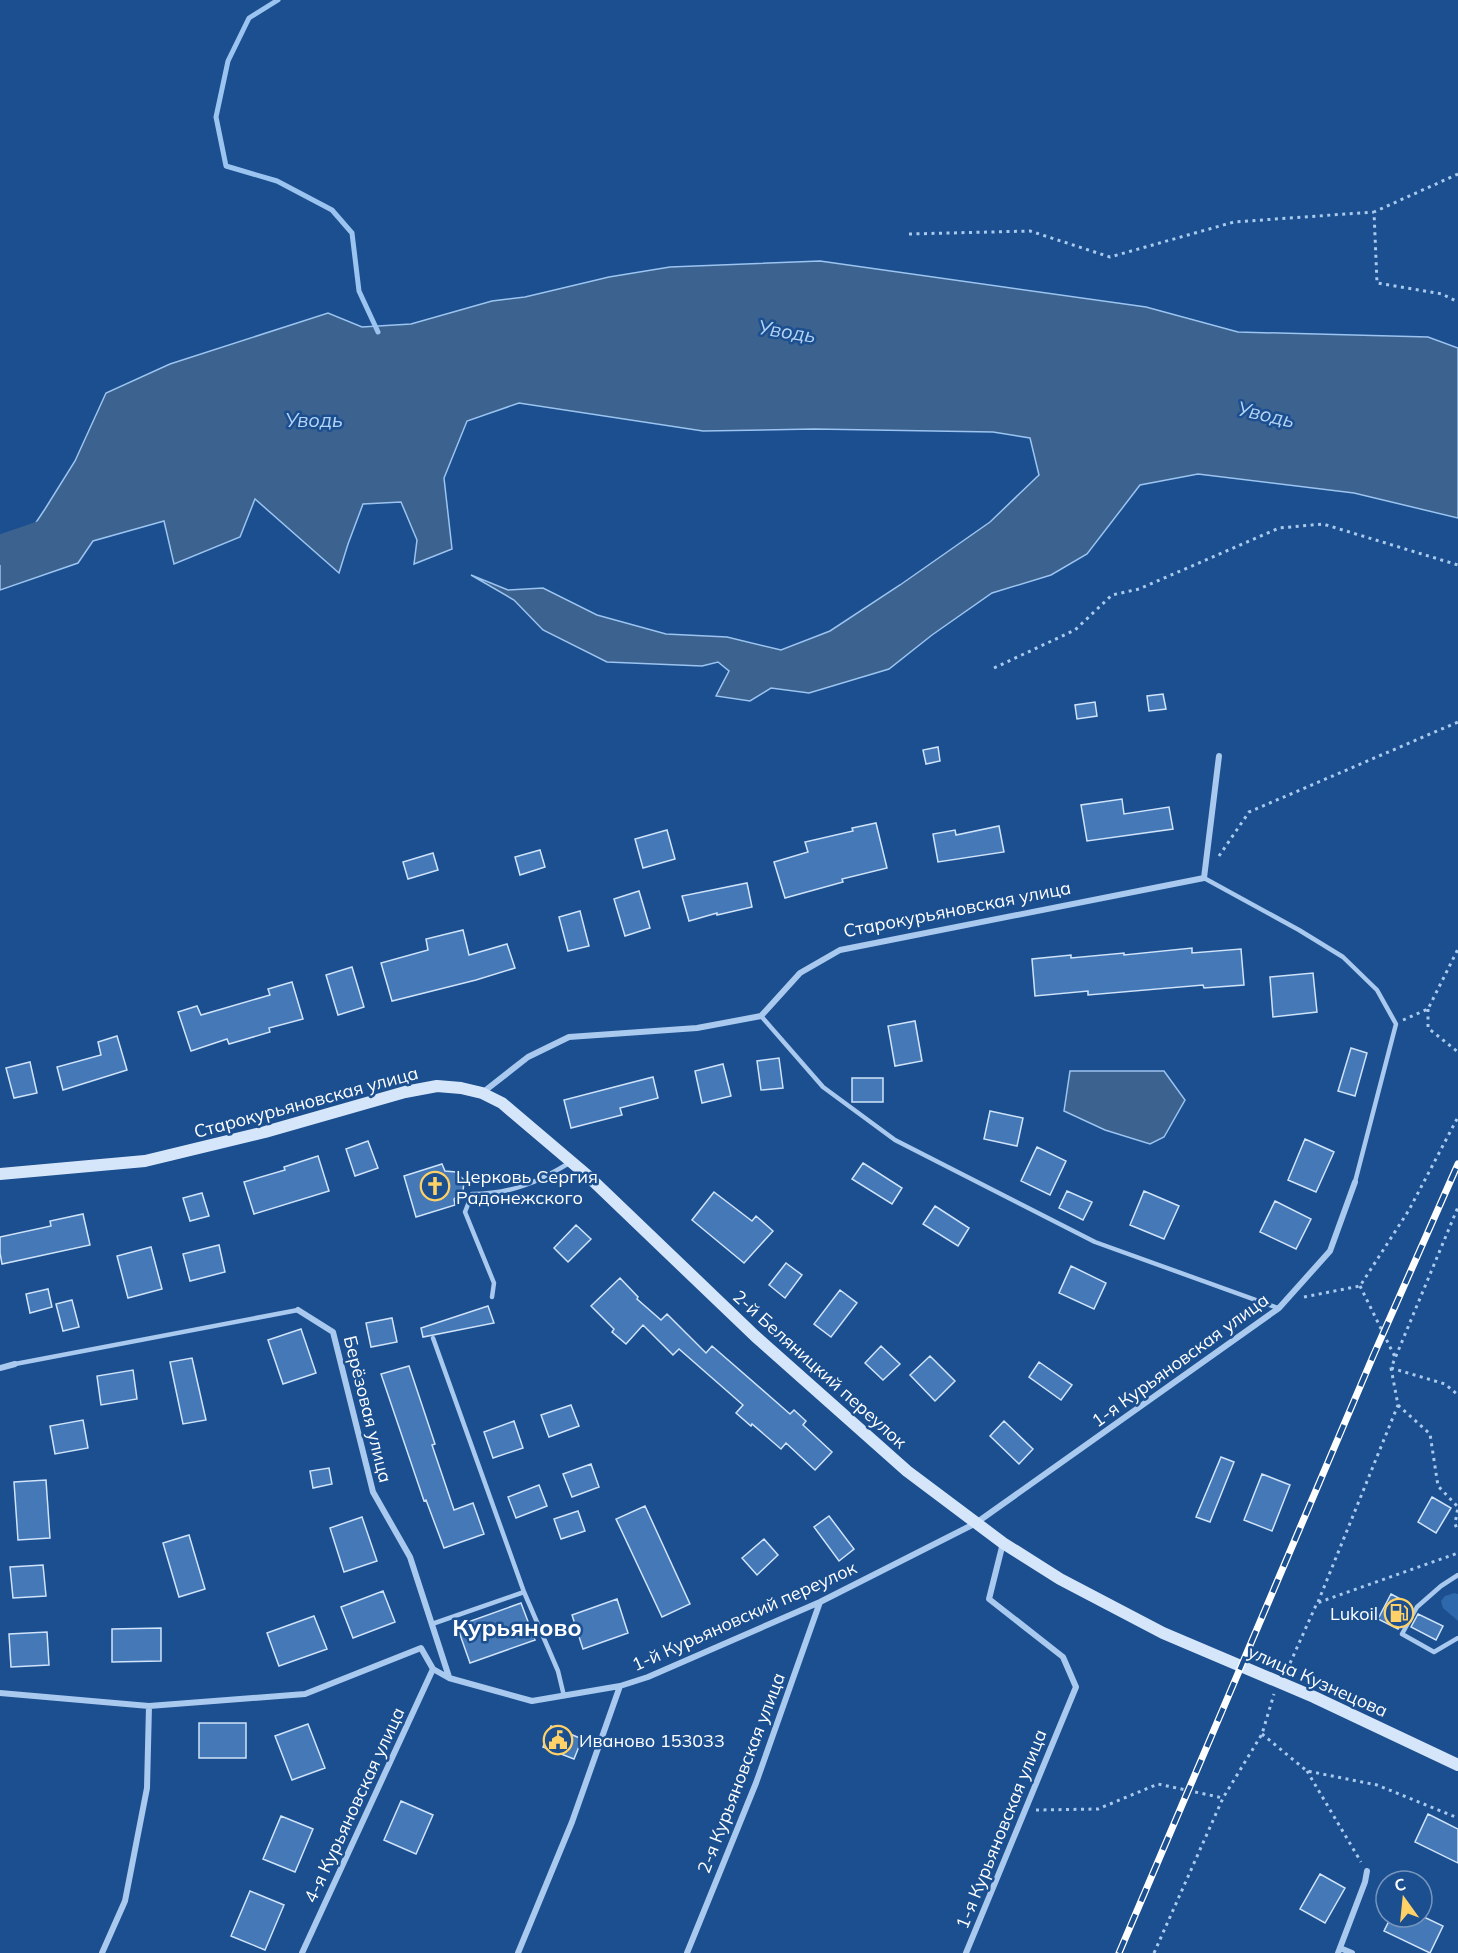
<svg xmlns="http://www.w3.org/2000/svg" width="1458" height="1953" viewBox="0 0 1458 1953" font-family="Mulish,sans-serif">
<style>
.green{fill:#2e69ad}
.water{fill:#3c6290;stroke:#9cc4f0;stroke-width:1.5}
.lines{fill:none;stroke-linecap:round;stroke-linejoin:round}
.stream{stroke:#9cc4f0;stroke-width:5}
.river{stroke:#3c6290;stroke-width:30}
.building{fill:#4478b7;stroke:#cfe3fa;stroke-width:1.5}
.path{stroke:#a9c9ee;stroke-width:3;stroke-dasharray:3 4.5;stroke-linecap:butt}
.lane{stroke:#a9c9ee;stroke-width:4.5}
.street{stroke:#a9c9ee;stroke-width:6}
.secondary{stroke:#d6e6fa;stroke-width:12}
.rail-casing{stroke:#fff;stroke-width:7}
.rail{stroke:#1b4f8f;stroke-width:4.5;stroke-dasharray:14;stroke-linecap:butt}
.labels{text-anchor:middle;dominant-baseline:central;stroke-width:5;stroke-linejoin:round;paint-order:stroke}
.street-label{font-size:18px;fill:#fff;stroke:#1b4f8f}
.poi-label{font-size:18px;fill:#fff;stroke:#1b4f8f;text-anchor:start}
.water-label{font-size:20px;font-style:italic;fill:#b5d3f5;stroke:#1b4f8f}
.district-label{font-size:24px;font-weight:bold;fill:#fff;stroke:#1b4f8f}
</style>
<rect width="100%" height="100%" fill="#1b4f8f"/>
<path class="green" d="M 1454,1593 L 1458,1594 L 1458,1621 L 1443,1608 L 1441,1601 L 1445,1596 Z"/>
<path class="water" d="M 820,261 L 1146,307 L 1238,332 L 1428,337 L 1458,348 L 1458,518 L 1354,493 L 1198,474 L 1140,485 L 1087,554 L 1051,575 L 992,593 L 932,635 L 889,669 L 809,693 L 771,688 L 750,701 L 716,696 L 729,671 L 718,662 L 702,666 L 607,662 L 543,630 L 514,600 L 471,575 L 508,590 L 543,588 L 597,615 L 666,634 L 727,637 L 781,650 L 830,631 L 900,585 L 990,522 L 1039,475 L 1030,438 L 993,432 L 814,429 L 703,431 L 519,403 L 467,421 L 444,478 L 452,549 L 414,564 L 417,540 L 401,502 L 363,504 L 348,544 L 339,573 L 255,499 L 240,537 L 174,564 L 164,521 L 93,541 L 78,563 L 0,590 L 0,552 L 23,542 L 45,509 L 75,461 L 106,393 L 170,364 L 328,313 L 362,327 L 411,324 L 492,301 L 525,297 L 609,277 L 670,267 Z
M 1070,1071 L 1164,1071 L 1185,1100 L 1164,1137 L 1150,1144 L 1105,1130 L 1064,1111 Z"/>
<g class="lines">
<path class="stream" d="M 278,0 L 249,18 L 228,61 L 216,117 L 226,166 L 277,181 L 332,210 L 352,233 L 359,291 L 378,332"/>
<path class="river" d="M 0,550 L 62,529"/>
</g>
<path class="building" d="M 1163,694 L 1166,709 L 1149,711 L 1147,696 Z
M 1095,702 L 1097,716 L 1077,719 L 1075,705 Z
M 938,747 L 940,761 L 926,764 L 923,750 Z
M 1122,799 L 1124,814 L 1169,807 L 1173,829 L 1087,841 L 1081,805 Z
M 876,823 L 887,868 L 842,879 L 843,882 L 785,898 L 774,862 L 808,852 L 805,842 L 853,831 L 852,828 Z
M 999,826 L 1004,852 L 938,862 L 933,834 L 955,830 L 956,835 Z
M 667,830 L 675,859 L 643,868 L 635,839 Z
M 540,850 L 545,867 L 520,875 L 515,857 Z
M 433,853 L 438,870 L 408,879 L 403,862 Z
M 747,883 L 752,907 L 717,915 L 717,913 L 689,921 L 682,896 Z
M 639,891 L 650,928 L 625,936 L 614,899 Z
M 580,911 L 589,946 L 568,951 L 559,917 Z
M 463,930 L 469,955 L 507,944 L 515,968 L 476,980 L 392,1001 L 381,963 L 428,950 L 426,939 Z
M 1192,948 L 1192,953 L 1241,949 L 1244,985 L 1204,988 L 1203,985 L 1088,995 L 1088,991 L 1035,996 L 1032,959 L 1071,955 L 1071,958 L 1124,953 L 1124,955 Z
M 352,967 L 364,1007 L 338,1015 L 326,975 Z
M 1313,973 L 1317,1012 L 1273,1017 L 1270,977 Z
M 292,982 L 303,1019 L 269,1028 L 270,1032 L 229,1044 L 227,1039 L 191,1051 L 178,1012 L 197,1006 L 201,1015 L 270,995 L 268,989 Z
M 915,1021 L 922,1061 L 895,1066 L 888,1026 Z
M 117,1036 L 127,1070 L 63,1090 L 57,1067 L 101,1055 L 98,1042 Z
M 1351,1048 L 1367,1053 L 1355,1096 L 1338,1091 Z
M 779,1058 L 783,1088 L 761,1090 L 757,1061 Z
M 30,1062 L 37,1093 L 14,1098 L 6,1068 Z
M 723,1064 L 731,1096 L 702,1103 L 695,1071 Z
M 653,1077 L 658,1098 L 620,1108 L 622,1115 L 571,1128 L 564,1100 Z
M 852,1078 L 883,1078 L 883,1102 L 852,1102 Z
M 990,1111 L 1023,1118 L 1017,1146 L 984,1139 Z
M 1305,1139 L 1334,1152 L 1316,1192 L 1288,1180 Z
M 368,1141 L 378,1168 L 355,1176 L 346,1149 Z
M 1037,1147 L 1066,1161 L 1050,1195 L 1021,1181 Z
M 318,1156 L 329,1191 L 254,1214 L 244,1182 L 285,1170 L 284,1167 Z
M 863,1163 L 902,1188 L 892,1204 L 852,1179 Z
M 442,1164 L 445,1171 L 456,1172 L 464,1180 L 463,1192 L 454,1199 L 455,1205 L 416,1217 L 404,1176 Z
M 1067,1191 L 1092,1202 L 1083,1220 L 1059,1208 Z
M 1144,1191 L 1179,1206 L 1164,1239 L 1130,1225 Z
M 714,1192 L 752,1221 L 756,1216 L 773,1231 L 744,1263 L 692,1220 Z
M 202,1193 L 209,1216 L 190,1221 L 183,1198 Z
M 1275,1201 L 1311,1219 L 1296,1249 L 1260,1232 Z
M 935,1206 L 969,1228 L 958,1246 L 923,1224 Z
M 83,1214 L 90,1245 L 2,1264 L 0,1253 L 0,1237 L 51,1226 L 50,1221 Z
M 576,1225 L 591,1239 L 568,1262 L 554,1248 Z
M 219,1245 L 225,1272 L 190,1281 L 183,1254 Z
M 151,1247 L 162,1289 L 128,1298 L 117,1256 Z
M 786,1263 L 802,1275 L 785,1298 L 769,1285 Z
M 1071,1266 L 1106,1283 L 1094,1309 L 1059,1293 Z
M 620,1278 L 638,1297 L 637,1299 L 661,1320 L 667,1314 L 706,1353 L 712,1346 L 790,1414 L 794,1410 L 806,1421 L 803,1425 L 832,1452 L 815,1470 L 786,1443 L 781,1449 L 752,1424 L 751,1426 L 736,1413 L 743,1405 L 679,1349 L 673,1355 L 643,1325 L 626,1344 L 612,1332 L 614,1329 L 591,1306 Z
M 48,1289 L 52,1307 L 30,1313 L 26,1294 Z
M 840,1290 L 857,1303 L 831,1337 L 814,1324 Z
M 72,1300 L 79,1327 L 63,1331 L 56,1304 Z
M 488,1306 L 494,1323 L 423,1337 L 421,1328 Z
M 392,1318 L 397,1342 L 371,1347 L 366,1323 Z
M 301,1329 L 316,1373 L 283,1384 L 268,1340 Z
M 881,1346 L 900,1364 L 883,1380 L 865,1363 Z
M 930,1356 L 955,1381 L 935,1401 L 910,1375 Z
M 192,1358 L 206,1420 L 183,1424 L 170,1362 Z
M 1039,1362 L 1072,1385 L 1061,1400 L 1029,1377 Z
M 409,1366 L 435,1444 L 432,1445 L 454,1510 L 473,1503 L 484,1534 L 444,1548 L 426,1500 L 424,1501 L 381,1374 Z
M 133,1370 L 137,1399 L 101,1405 L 97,1376 Z
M 571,1405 L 579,1426 L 549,1437 L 541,1415 Z
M 83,1420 L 88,1448 L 55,1454 L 50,1426 Z
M 514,1421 L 523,1448 L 493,1458 L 484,1432 Z
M 1004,1421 L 1033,1449 L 1019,1464 L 990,1436 Z
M 1221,1457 L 1234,1462 L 1210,1522 L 1196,1517 Z
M 591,1464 L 599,1487 L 572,1497 L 563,1474 Z
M 329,1468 L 332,1484 L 313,1488 L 310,1471 Z
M 1262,1474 L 1290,1485 L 1272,1531 L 1244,1520 Z
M 46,1480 L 50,1538 L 18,1540 L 14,1482 Z
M 539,1485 L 547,1506 L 516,1518 L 508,1497 Z
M 1432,1497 L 1451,1508 L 1436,1533 L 1418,1522 Z
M 645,1506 L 690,1604 L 662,1617 L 616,1519 Z
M 578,1511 L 585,1531 L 561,1539 L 554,1519 Z
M 829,1516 L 854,1549 L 839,1561 L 814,1527 Z
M 362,1517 L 377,1561 L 344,1572 L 330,1528 Z
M 189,1535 L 205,1589 L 179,1597 L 163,1543 Z
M 764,1539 L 778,1555 L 757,1575 L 742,1558 Z
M 43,1565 L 46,1596 L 13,1598 L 10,1567 Z
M 383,1591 L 395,1622 L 353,1638 L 341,1607 Z
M 1391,1594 L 1410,1604 L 1408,1608 L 1410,1609 L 1398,1629 L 1378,1619 Z
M 617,1599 L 628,1633 L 583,1649 L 572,1615 Z
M 521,1603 L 535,1640 L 470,1663 L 457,1626 Z
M 1418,1614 L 1443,1626 L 1436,1640 L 1411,1627 Z
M 314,1616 L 327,1649 L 279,1666 L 267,1633 Z
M 161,1628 L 161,1661 L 112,1662 L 112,1629 Z
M 47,1632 L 49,1665 L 11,1667 L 9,1634 Z
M 199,1723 L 246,1723 L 246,1758 L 199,1758 Z
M 308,1724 L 325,1768 L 292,1780 L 275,1736 Z
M 551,1726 L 582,1739 L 574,1759 L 543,1747 Z
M 401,1801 L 433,1815 L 416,1854 L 384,1840 Z
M 1428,1814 L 1458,1829 L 1458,1863 L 1415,1842 Z
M 281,1816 L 313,1829 L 295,1872 L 263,1859 Z
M 1320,1874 L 1345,1888 L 1325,1923 L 1300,1909 Z
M 250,1891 L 284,1905 L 265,1950 L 231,1936 Z
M 1391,1917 L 1424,1917 L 1443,1926 L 1430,1953 L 1384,1931 Z"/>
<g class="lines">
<path class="path" d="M 1458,174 L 1374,212 L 1377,283 L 1442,294 L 1458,302
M 909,234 L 1030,231 L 1110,257 L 1234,222 L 1374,212
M 994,668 L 1075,630 L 1112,595 L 1139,589 L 1279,528 L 1323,524 L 1458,565
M 1219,856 L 1249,812 L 1458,722
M 1428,1009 L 1428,1028 L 1458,1052
M 1403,1020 L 1428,1009 L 1458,949
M 1360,1286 L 1395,1357
M 1304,1297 L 1360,1286 L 1409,1210 L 1458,1117
M 1391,1368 L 1445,1384 L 1458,1395
M 1398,1405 L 1430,1434 L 1438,1486 L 1458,1507 L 1455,1524 L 1458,1531
M 1318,1602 L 1398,1405 L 1391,1368 L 1458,1207
M 1287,1670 L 1317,1603 L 1458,1553
M 1262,1734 L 1307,1771 L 1377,1785 L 1458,1818
M 1307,1771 L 1361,1862
M 1036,1810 L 1098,1809 L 1158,1784 L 1223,1798
M 1154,1953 L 1223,1798 L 1262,1734 L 1274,1694"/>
<path class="lane" d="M 1204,878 L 1299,930 L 1343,957 L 1377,990 L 1396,1024 L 1355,1182
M 761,1016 L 823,1087 L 895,1140 L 1095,1242 L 1278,1308
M 492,1297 L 494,1283 L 465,1212 L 472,1194 C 512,1194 538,1182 571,1162
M 433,1338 L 524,1592
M 15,1364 L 298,1310
M 1458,1575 L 1441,1586 L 1417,1607 L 1402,1634 L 1434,1652 L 1458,1638
M 432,1624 L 524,1592 L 558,1671 L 564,1696"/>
<path class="street" d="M 482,1093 L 528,1057 L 569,1037 L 697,1028 L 761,1016 L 800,973 L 840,950 L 1204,878 L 1219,756
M 298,1310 L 333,1332 L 373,1492 L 410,1557 L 449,1677
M 0,1368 L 15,1364
M 0,1693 L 149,1706 L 305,1694 L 421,1648 L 433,1669 L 449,1678 L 532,1701 L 620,1686 L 648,1677 L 820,1602 L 976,1523 L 1279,1308 L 1330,1251 L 1355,1182
M 1340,1948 L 1352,1953
M 102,1953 L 125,1901 L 147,1788 L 149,1706
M 302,1953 L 433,1669
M 518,1953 L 572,1822 L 620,1686
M 687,1953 L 756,1783 L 820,1602
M 966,1953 L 1076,1687 L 1063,1657 L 989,1599 L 1003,1543
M 1338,1953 L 1365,1882 L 1367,1871"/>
<path class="secondary" d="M 0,1174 L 145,1161 L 265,1132 L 405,1092 L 437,1086 L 461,1088 L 482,1093 L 502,1103 L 588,1176 L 755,1336 L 907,1471 L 1003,1543 L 1060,1579 L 1163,1633 L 1314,1697 L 1458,1765"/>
<g class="rail-casing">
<path id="rail" d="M 1119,1953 L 1374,1354 L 1458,1164"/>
</g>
<use href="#rail" class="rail"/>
</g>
<defs>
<g id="church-ring" transform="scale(1.5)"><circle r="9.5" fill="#1b4f8f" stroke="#ffd166" stroke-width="1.5"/><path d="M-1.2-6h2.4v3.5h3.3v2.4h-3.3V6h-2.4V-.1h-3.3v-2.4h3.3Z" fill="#ffd166"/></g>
<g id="fuel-ring" transform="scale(1.5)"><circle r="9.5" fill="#1b4f8f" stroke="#ffd166" stroke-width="1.5"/><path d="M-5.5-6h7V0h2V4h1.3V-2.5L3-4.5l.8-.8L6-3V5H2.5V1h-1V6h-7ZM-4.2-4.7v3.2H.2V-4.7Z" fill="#ffd166"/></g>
<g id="civic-ring" transform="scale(1.5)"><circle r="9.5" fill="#1b4f8f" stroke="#ffd166" stroke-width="1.5"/><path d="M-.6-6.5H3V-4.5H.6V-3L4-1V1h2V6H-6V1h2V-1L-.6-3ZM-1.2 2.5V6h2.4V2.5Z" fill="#ffd166"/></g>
</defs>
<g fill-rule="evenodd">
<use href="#church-ring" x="435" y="1186"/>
<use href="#fuel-ring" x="1399" y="1613"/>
<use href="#civic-ring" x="558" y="1740"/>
</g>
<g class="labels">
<g class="street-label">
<text transform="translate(957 909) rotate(-11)">Старокурьяновская улица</text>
<text transform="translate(306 1102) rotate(-15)">Старокурьяновская улица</text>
<text transform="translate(1180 1360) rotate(-36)">1-я Курьяновская улица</text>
<text transform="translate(820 1369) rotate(42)">2-й Беляницкий переулок</text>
<text transform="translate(368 1409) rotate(76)">Берёзовая улица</text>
<text transform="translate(744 1616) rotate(-24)">1-й Курьяновский переулок</text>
<text transform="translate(1318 1681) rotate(24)">улица Кузнецова</text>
<text transform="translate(741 1773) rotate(-69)">2-я Курьяновская улица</text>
<text transform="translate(354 1805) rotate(-65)">4-я Курьяновская улица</text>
<text transform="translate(1001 1829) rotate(-68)">1-я Курьяновская улица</text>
</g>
<g class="poi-label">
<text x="456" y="1176">Церковь Сергия<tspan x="456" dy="21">Радонежского</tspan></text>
<text x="1378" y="1613" text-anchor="end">Lukoil</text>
<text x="579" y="1740">Иваново 153033</text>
</g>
<g class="water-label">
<text transform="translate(787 331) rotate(9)">Уводь</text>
<text transform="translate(1266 414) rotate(13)">Уводь</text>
<text x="314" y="419">Уводь</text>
</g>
<g class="district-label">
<text x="517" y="1627">Курьяново</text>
</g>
</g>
<g transform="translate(1404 1899) rotate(345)"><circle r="28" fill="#1b4f8f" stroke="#7695bc" stroke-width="1.5"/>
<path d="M0-4.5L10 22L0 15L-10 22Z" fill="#ffd166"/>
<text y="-9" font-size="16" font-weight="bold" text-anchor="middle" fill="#ffffff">С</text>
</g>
</svg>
